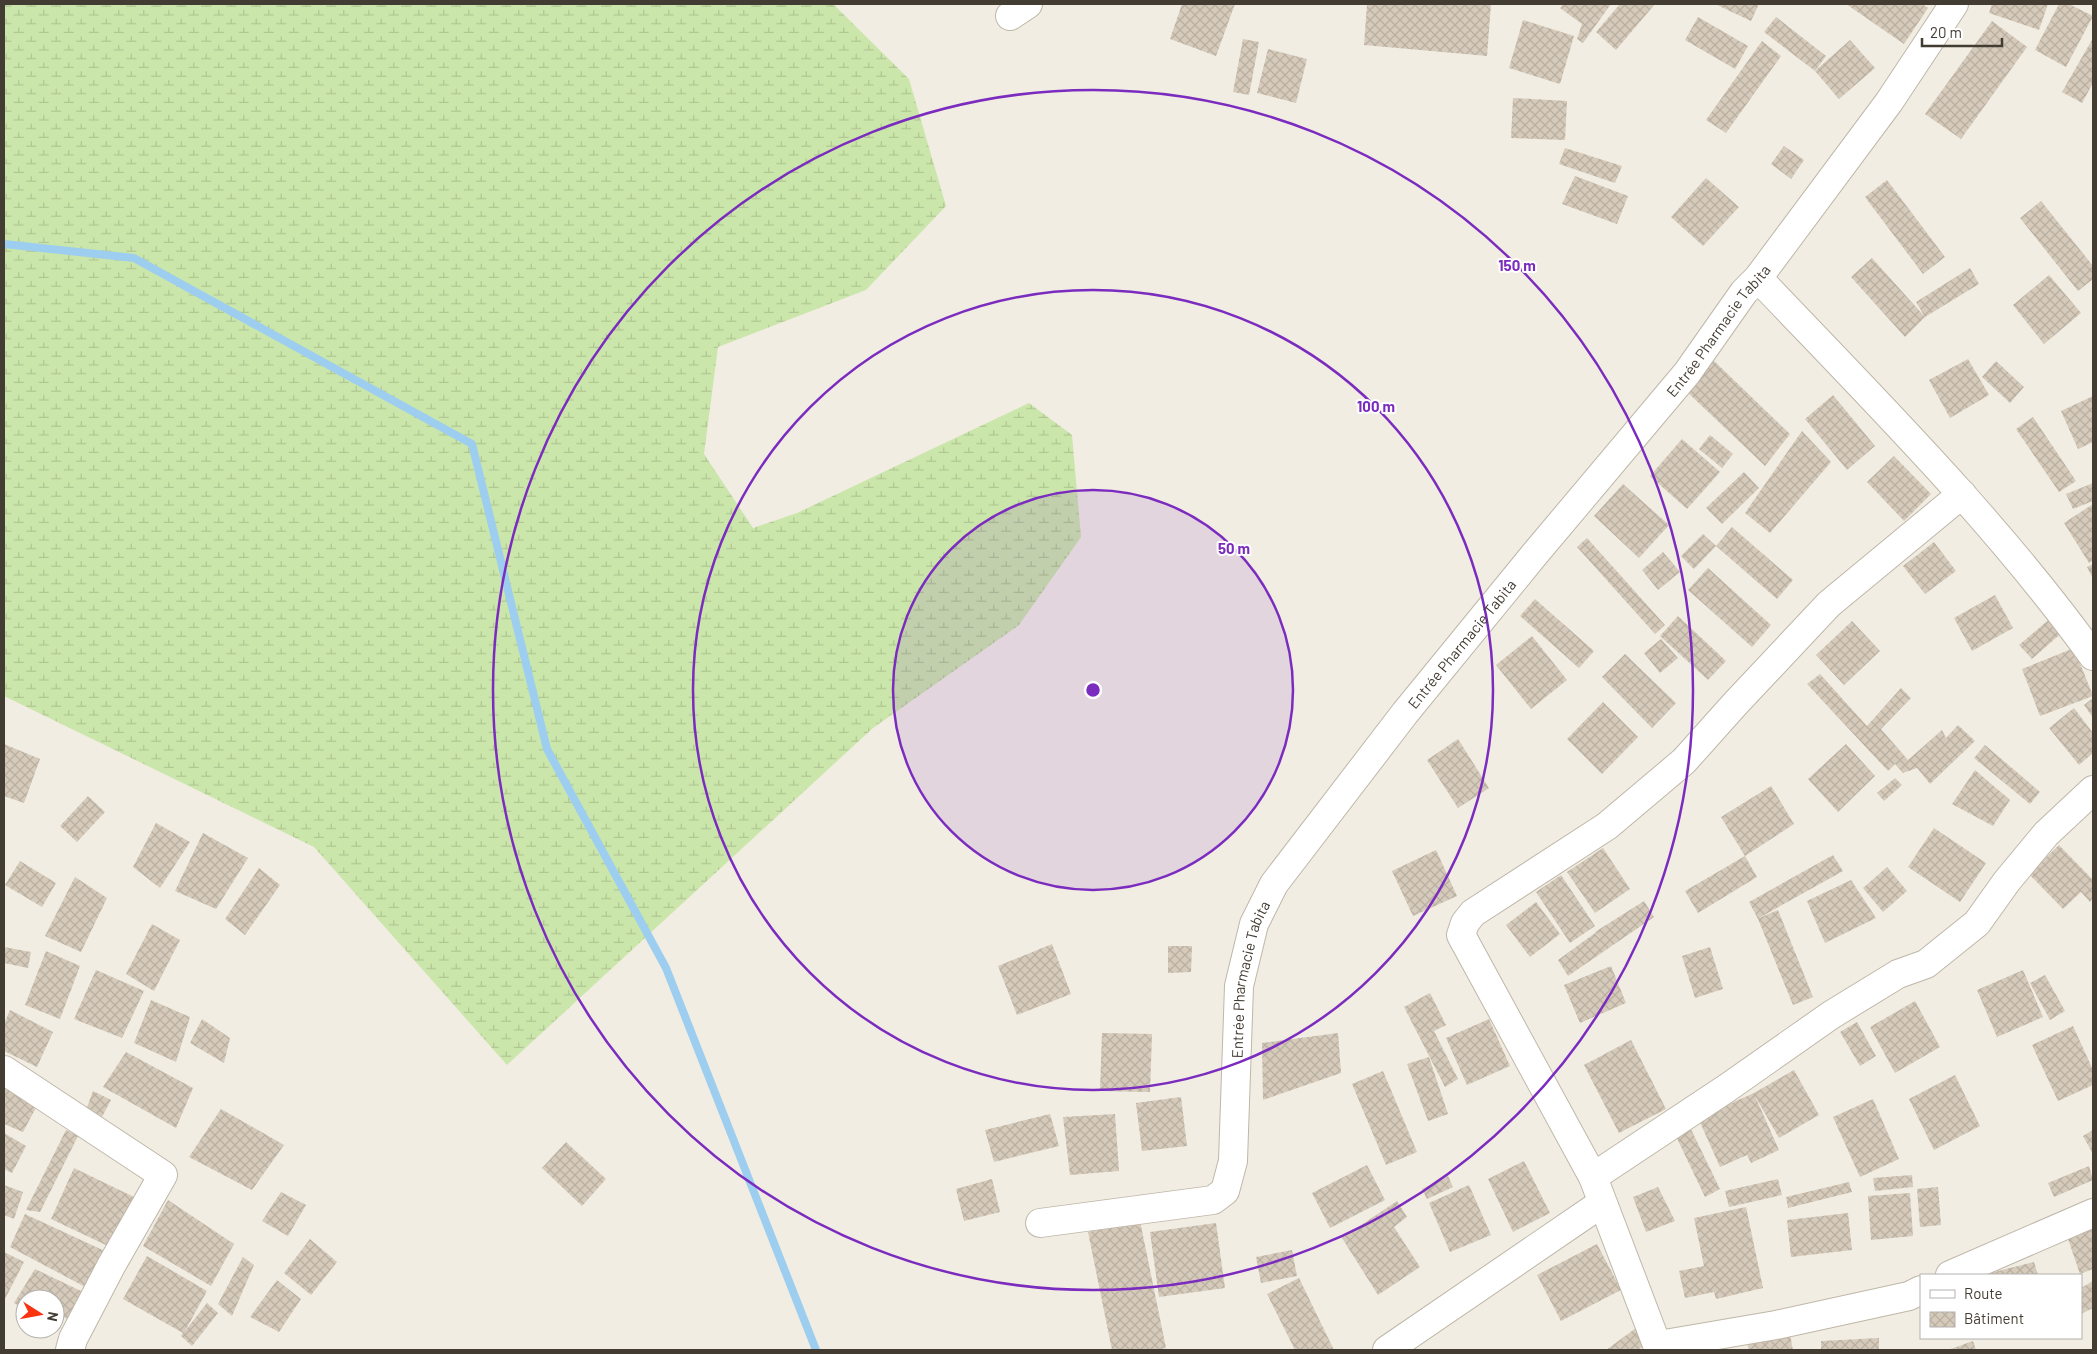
<svg xmlns="http://www.w3.org/2000/svg" width="2097" height="1354" viewBox="0 0 2097 1354" font-family="Barlow,sans-serif">
<style>
.wetland{fill:url(#wetland-marsh)}
.lines{fill:none;stroke-linecap:round;stroke-linejoin:round}
.stream{stroke:#9dceef;stroke-width:8}
.building{fill:url(#building-cross-hatch)}
.minor-casing{stroke:#bfb7a8;stroke-width:30}
.minor{stroke:#fff;stroke-width:28}
.ring{fill:none;stroke:#7b2cbf;stroke-width:2.5}
.labels{text-anchor:middle;dominant-baseline:central;stroke-width:4;stroke-linejoin:round;paint-order:stroke}
.street-label{font-size:15px;fill:#433c33;stroke:#fff}
.centre{fill:#7b2cbf;stroke:#fff;stroke-width:2.5}
.ring-label{font-size:15px;text-anchor:middle;font-weight:bold;fill:#7b2cbf;stroke:#fff;stroke-width:4;stroke-linejoin:round;paint-order:stroke}
</style>
<defs>
<pattern id="wetland-marsh" width="20" height="14" patternUnits="userSpaceOnUse" patternTransform="scale(1.25)"><rect width="20" height="14" fill="#cbe6aa"/><path d="M1 5h8M5 5V1M11 12h8M15 12V8" fill="none" stroke="#b0c693"/></pattern>
<pattern id="building-cross-hatch" width="8" height="8" patternUnits="userSpaceOnUse" patternTransform="scale(1.25)"><rect width="8" height="8" fill="#d6cbbb"/><path d="M0 0l8 8M0 8l8-8" fill="none" stroke="#b9afa1"/></pattern>
</defs>
<rect width="100%" height="100%" fill="#f1ede2"/>
<path class="wetland" d="M 4,4 L 833,4 L 909,79 L 946,206 L 866,290 L 718,347 L 704,454 L 753,528 L 797,513 L 1029,403 L 1072,435 L 1081,537 L 1019,625 L 873,728 L 507,1065 L 314,847 L 4,696 Z"/>
<g class="lines">
<path class="stream" d="M 4,244 L 134,258 L 472,444 L 547,749 L 666,968 L 816,1350"/>
</g>
<path class="building" d="M 1182,4 L 1235,4 L 1216,56 L 1170,39 Z
M 1367,4 L 1491,4 L 1487,56 L 1364,45 Z
M 1563,4 L 1611,4 L 1583,43 L 1577,39 L 1582,24 L 1560,8 Z
M 1620,4 L 1655,4 L 1616,50 L 1596,32 Z
M 1715,4 L 1759,4 L 1751,21 Z
M 1846,4 L 1922,4 L 1928,8 L 1904,44 Z
M 1992,4 L 2048,4 L 2039,30 L 1989,13 Z
M 2059,4 L 2069,4 L 2093,16 L 2066,67 L 2035,50 Z
M 1698,17 L 1748,46 L 1735,69 L 1685,40 Z
M 1776,17 L 1826,56 L 1815,71 L 1764,32 Z
M 1523,20 L 1574,36 L 1560,84 L 1509,68 Z
M 1992,21 L 2027,47 L 1961,139 L 1925,114 Z
M 2093,38 L 2093,83 L 2082,103 L 2062,92 Z
M 1243,39 L 1259,42 L 1249,95 L 1233,92 Z
M 1850,40 L 1875,68 L 1839,99 L 1815,71 Z
M 1762,41 L 1781,56 L 1726,133 L 1706,120 Z
M 1268,49 L 1307,59 L 1296,103 L 1257,93 Z
M 1513,98 L 1567,101 L 1565,140 L 1511,138 Z
M 1784,146 L 1804,160 L 1791,179 L 1771,164 Z
M 1565,148 L 1622,166 L 1615,183 L 1559,164 Z
M 1575,176 L 1628,196 L 1617,224 L 1562,204 Z
M 1706,178 L 1739,207 L 1703,246 L 1671,217 Z
M 1887,180 L 1945,257 L 1923,274 L 1865,197 Z
M 2041,201 L 2093,266 L 2093,279 L 2078,291 L 2020,218 Z
M 1872,258 L 1925,317 L 1905,337 L 1851,277 Z
M 1970,268 L 1979,284 L 1925,317 L 1916,302 Z
M 2049,275 L 2081,313 L 2044,344 L 2013,305 Z
M 1710,357 L 1790,434 L 1765,466 L 1684,389 Z
M 1968,359 L 1989,395 L 1950,418 L 1929,380 Z
M 1996,361 L 2024,387 L 2010,403 L 1982,377 Z
M 1833,395 L 1875,446 L 1847,470 L 1805,419 Z
M 2093,396 L 2093,442 L 2078,449 L 2061,411 Z
M 2033,417 L 2076,481 L 2059,492 L 2016,429 Z
M 1802,431 L 1831,462 L 1770,533 L 1745,513 Z
M 1710,435 L 1733,454 L 1722,468 L 1699,449 Z
M 1682,439 L 1720,472 L 1687,509 L 1650,476 Z
M 1894,456 L 1931,494 L 1904,521 L 1867,482 Z
M 1744,472 L 1759,488 L 1722,524 L 1706,508 Z
M 2093,483 L 2093,501 L 2073,509 L 2066,494 Z
M 1623,484 L 1669,525 L 1639,558 L 1594,516 Z
M 2093,504 L 2093,560 L 2089,563 L 2064,523 Z
M 1732,527 L 1793,580 L 1777,599 L 1716,546 L 1694,569 L 1681,556 L 1703,534 L 1716,546 Z
M 1587,538 L 1665,625 L 1655,634 L 1577,547 Z
M 1934,542 L 1956,571 L 1925,594 L 1903,566 Z
M 1663,552 L 1680,572 L 1658,590 L 1642,570 Z
M 2093,564 L 2093,579 L 2087,567 Z
M 1708,568 L 1771,625 L 1752,647 L 1688,590 Z
M 1995,595 L 2013,628 L 1972,651 L 1954,618 Z
M 1535,599 L 1594,651 L 1579,668 L 1520,616 Z
M 1678,616 L 1726,661 L 1708,680 L 1660,636 Z
M 2053,616 L 2065,630 L 2032,659 L 2019,645 Z
M 1852,621 L 1880,651 L 1844,685 L 1816,655 Z
M 1532,636 L 1567,680 L 1531,709 L 1496,665 Z
M 1661,639 L 1678,658 L 1660,673 L 1644,653 Z
M 2074,648 L 2093,696 L 2040,716 L 2022,669 Z
M 1625,654 L 1676,703 L 1652,728 L 1602,677 Z
M 1820,674 L 1867,726 L 1901,688 L 1911,698 L 1881,729 L 1908,760 L 1942,730 L 1946,738 L 1958,725 L 1975,741 L 1930,784 L 1917,768 L 1903,773 L 1895,764 L 1888,771 L 1807,684 Z
M 2093,698 L 2093,718 L 2084,705 Z
M 1603,702 L 1638,737 L 1602,774 L 1567,739 Z
M 2074,708 L 2093,733 L 2093,753 L 2079,765 L 2049,728 Z
M 1458,739 L 1489,788 L 1458,808 L 1427,760 Z
M 4,744 L 40,759 L 24,803 L 4,796 Z
M 1846,744 L 1875,776 L 1838,812 L 1808,779 Z
M 1985,745 L 2040,792 L 2030,804 L 1974,758 Z
M 1975,770 L 2010,800 L 1993,826 L 1952,804 Z
M 1895,778 L 1902,785 L 1884,801 L 1877,793 Z
M 1771,786 L 1794,824 L 1745,856 L 1721,817 Z
M 88,796 L 105,812 L 77,842 L 60,826 Z
M 156,823 L 190,842 L 160,888 L 133,867 Z
M 1934,828 L 1986,863 L 1960,902 L 1908,867 Z
M 203,833 L 248,858 L 216,909 L 175,891 Z
M 2059,845 L 2093,880 L 2093,898 L 2090,902 L 2081,892 L 2063,909 L 2029,874 Z
M 1603,848 L 1630,889 L 1595,913 L 1567,872 Z
M 1436,850 L 1457,896 L 1413,916 L 1392,871 Z
M 1833,855 L 1843,871 L 1759,918 L 1778,910 L 1813,997 L 1793,1005 L 1758,919 L 1749,902 Z
M 1745,856 L 1757,877 L 1698,913 L 1685,891 Z
M 20,861 L 56,883 L 42,907 L 5,885 Z
M 1887,867 L 1907,891 L 1883,912 L 1863,888 Z
M 259,868 L 280,885 L 245,935 L 225,919 Z
M 1561,875 L 1595,926 L 1570,943 L 1536,892 Z
M 75,877 L 107,898 L 81,952 L 45,936 Z
M 1851,880 L 1876,918 L 1825,943 L 1807,901 Z
M 1644,901 L 1654,917 L 1568,976 L 1558,960 L 1595,933 L 1601,940 L 1595,932 Z
M 1536,902 L 1560,934 L 1530,957 L 1506,925 Z
M 152,924 L 180,940 L 154,991 L 126,974 Z
M 1052,944 L 1071,994 L 1017,1015 L 998,966 Z
M 1168,946 L 1192,946 L 1191,972 L 1168,973 Z
M 4,947 L 31,952 L 28,968 L 4,963 Z
M 1710,947 L 1723,989 L 1695,998 L 1682,956 Z
M 46,951 L 80,966 L 60,1019 L 25,1005 Z
M 1611,966 L 1626,1003 L 1580,1023 L 1564,985 Z
M 96,970 L 144,991 L 122,1038 L 74,1019 Z
M 2023,970 L 2043,1017 L 1997,1037 L 1977,990 Z
M 2045,975 L 2065,1011 L 2050,1020 L 2030,983 Z
M 1430,993 L 1446,1025 L 1434,1031 L 1458,1079 L 1445,1087 L 1404,1007 Z
M 151,1000 L 190,1017 L 176,1062 L 134,1043 Z
M 1915,1001 L 1940,1047 L 1895,1073 L 1870,1027 Z
M 10,1010 L 53,1032 L 37,1067 L 4,1051 L 4,1024 Z
M 202,1019 L 230,1038 L 224,1063 L 190,1043 Z
M 1489,1019 L 1510,1066 L 1467,1085 L 1446,1038 Z
M 1857,1022 L 1876,1056 L 1860,1066 L 1840,1032 Z
M 2073,1026 L 2093,1070 L 2093,1085 L 2058,1101 L 2032,1045 Z
M 1102,1033 L 1152,1034 L 1150,1092 L 1100,1091 Z
M 1338,1033 L 1341,1073 L 1263,1100 L 1262,1043 Z
M 1631,1040 L 1666,1109 L 1619,1133 L 1584,1065 Z
M 126,1052 L 193,1088 L 176,1128 L 103,1087 Z
M 1429,1057 L 1448,1114 L 1428,1121 L 1407,1064 Z
M 1794,1070 L 1819,1115 L 1779,1138 L 1755,1096 L 1779,1150 L 1751,1163 L 1747,1155 L 1720,1167 L 1698,1118 L 1754,1093 Z
M 1383,1071 L 1417,1152 L 1386,1165 L 1352,1084 Z
M 1955,1075 L 1980,1126 L 1934,1150 L 1909,1099 Z
M 4,1087 L 38,1104 L 23,1132 L 4,1124 Z
M 93,1091 L 111,1100 L 102,1117 L 86,1110 Z
M 1181,1097 L 1187,1146 L 1142,1151 L 1136,1103 Z
M 1873,1099 L 1899,1159 L 1860,1177 L 1833,1117 Z
M 221,1109 L 284,1145 L 252,1190 L 189,1157 Z
M 1050,1114 L 1059,1146 L 994,1162 L 985,1130 Z
M 1115,1114 L 1119,1171 L 1070,1175 L 1063,1117 Z
M 1687,1121 L 1720,1189 L 1705,1197 L 1672,1128 Z
M 66,1130 L 78,1136 L 40,1212 L 26,1210 Z
M 2093,1130 L 2093,1154 L 2083,1136 Z
M 4,1133 L 26,1146 L 12,1173 L 4,1169 Z
M 566,1142 L 606,1179 L 582,1206 L 542,1168 Z
M 1524,1161 L 1550,1213 L 1513,1232 L 1488,1179 Z
M 1367,1165 L 1385,1200 L 1330,1228 L 1312,1193 Z
M 2089,1166 L 2093,1180 L 2054,1197 L 2048,1183 Z
M 74,1168 L 134,1197 L 110,1247 L 51,1219 Z
M 1912,1175 L 1913,1187 L 1875,1191 L 1873,1178 Z
M 1448,1176 L 1453,1187 L 1427,1199 L 1422,1189 Z
M 992,1179 L 1000,1212 L 964,1221 L 956,1189 Z
M 1778,1179 L 1782,1195 L 1729,1207 L 1725,1191 Z
M 1849,1182 L 1852,1192 L 1788,1208 L 1786,1197 Z
M 4,1185 L 23,1192 L 14,1219 L 4,1215 Z
M 1469,1185 L 1491,1235 L 1450,1252 L 1429,1203 Z
M 1658,1187 L 1675,1221 L 1646,1232 L 1633,1197 Z
M 1938,1187 L 1941,1225 L 1920,1227 L 1917,1189 Z
M 281,1192 L 306,1205 L 288,1236 L 262,1221 Z
M 1910,1193 L 1913,1236 L 1871,1240 L 1868,1196 Z
M 168,1200 L 234,1244 L 211,1286 L 143,1246 Z
M 1397,1201 L 1407,1217 L 1394,1227 L 1420,1267 L 1378,1295 L 1342,1238 Z
M 1746,1207 L 1763,1288 L 1716,1299 L 1714,1292 L 1685,1298 L 1679,1271 L 1704,1266 L 1694,1218 Z
M 1848,1213 L 1852,1250 L 1791,1257 L 1787,1220 Z
M 25,1214 L 109,1253 L 89,1289 L 10,1247 Z
M 1140,1221 L 1166,1348 L 1156,1350 L 1112,1350 L 1088,1232 Z
M 1216,1223 L 1225,1288 L 1159,1297 L 1150,1232 Z
M 2092,1227 L 2093,1232 L 2093,1269 L 2080,1274 L 2067,1236 Z
M 310,1239 L 337,1262 L 311,1295 L 284,1273 Z
M 1597,1244 L 1621,1290 L 1561,1321 L 1537,1275 Z
M 1292,1250 L 1297,1276 L 1261,1283 L 1256,1257 Z
M 4,1252 L 24,1262 L 4,1301 Z
M 147,1256 L 207,1291 L 185,1331 L 207,1303 L 218,1313 L 192,1346 L 181,1336 L 183,1333 L 123,1299 Z
M 243,1257 L 254,1265 L 232,1316 L 218,1304 Z
M 2034,1262 L 2038,1275 L 1991,1275 L 1990,1273 Z
M 35,1269 L 83,1292 L 69,1320 L 55,1312 L 55,1299 L 25,1299 L 25,1309 L 14,1303 Z
M 1299,1278 L 1334,1350 L 1295,1350 L 1267,1294 Z
M 277,1280 L 301,1299 L 279,1332 L 250,1317 Z
M 2093,1281 L 2093,1308 L 2081,1314 L 2081,1288 Z
M 1636,1328 L 1647,1343 L 1638,1350 L 1606,1350 Z
M 1789,1330 L 1793,1350 L 1749,1350 L 1746,1338 Z
M 1879,1338 L 1879,1350 L 1821,1350 L 1821,1341 Z
M 1973,1341 L 1976,1350 L 1948,1350 Z"/>
<g class="lines">
<g class="minor-casing">
<g id="minor">
<path d="M 1010,16 L 1028,4"/>
<path d="M 1758,278 C 1874,400 1994,519 2093,656"/>
<path d="M 4,1070 L 163,1175 L 111,1266 L 73,1339 L 70,1350"/>
<path d="M 1593,1177 L 1727,1088 L 1831,1015 L 1898,974 L 1926,964 L 1977,923 L 2007,881 L 2046,834 L 2093,790"/>
<path id="s1" d="M 1040,1223 L 1213,1200 L 1225,1191 L 1233,1161 L 1239,986 L 1254,924 L 1274,884 L 1405,713 L 1534,555 L 1687,373 L 1744,292 L 1758,278 L 1889,102 L 1954,4"/>
<path d="M 1950,1275 L 2093,1213"/>
<path d="M 1659,1345 L 1776,1325 L 1909,1296 L 1921,1290"/>
<path d="M 1387,1350 L 1602,1203"/>
<path d="M 1659,1350 L 1593,1177 L 1461,935 L 1465,923 L 1473,913 L 1607,826 L 1684,761 L 1735,704 L 1829,604 L 1962,494"/>
</g>
</g>
<use href="#minor" class="minor"/>
</g>
<circle cx="1093" cy="690" r="200" fill="#7b2cbf" fill-opacity=".12"/>
<g class="ring">
<circle cx="1093" cy="690" r="200"/>
<circle cx="1093" cy="690" r="400"/>
<circle cx="1093" cy="690" r="600"/>
</g>
<g class="labels">
<g class="street-label">
<text stroke="none"><textPath href="#s1" startOffset="1214">Entrée Pharmacie Tabita</textPath></text>
<text stroke="none"><textPath href="#s1" startOffset="809">Entrée Pharmacie Tabita</textPath></text>
<text stroke="none"><textPath href="#s1" startOffset="404">Entrée Pharmacie Tabita</textPath></text>
</g>
</g>
<circle cx="1093" cy="690" r="8" class="centre"/>
<g class="ring-label">
<text x="1517" y="271">150 m</text>
<text x="1376" y="412">100 m</text>
<text x="1234" y="554">50 m</text>
</g>
<rect width="2097" height="1354" fill="none" stroke="#433c33" stroke-width="10"/>
<rect x="1920" y="1274" width="162" height="65" fill="#ffffff" stroke="#b4b1ad"/>
<rect x="1930" y="1290" width="25" height="8" fill="#ffffff" stroke="#b4b1ad"/>
<text x="1964" y="1299" font-size="15" fill="#433c33">Route</text>
<rect x="1930" y="1312" width="25" height="15" fill="url(#building-cross-hatch)" stroke="#b4b1ad"/>
<text x="1964" y="1324" font-size="15" fill="#433c33">Bâtiment</text>
<g transform="translate(40 1314) rotate(101)"><circle r="24" fill="#ffffff" stroke="#b4b1ad"/>
<path d="M0-4L9 19L0 12L-9 19Z" fill="#fa3311"/>
<text y="-8" font-size="14" font-weight="bold" text-anchor="middle" fill="#433c33">N</text>
</g>
<path d="M1922 38v8h80v-8" fill="none" stroke="#433c33" stroke-width="2.5"/>
<text x="1930" y="38" font-size="15" fill="#433c33" stroke="#ffffff" stroke-width="4" paint-order="stroke">20 m</text>
</svg>
